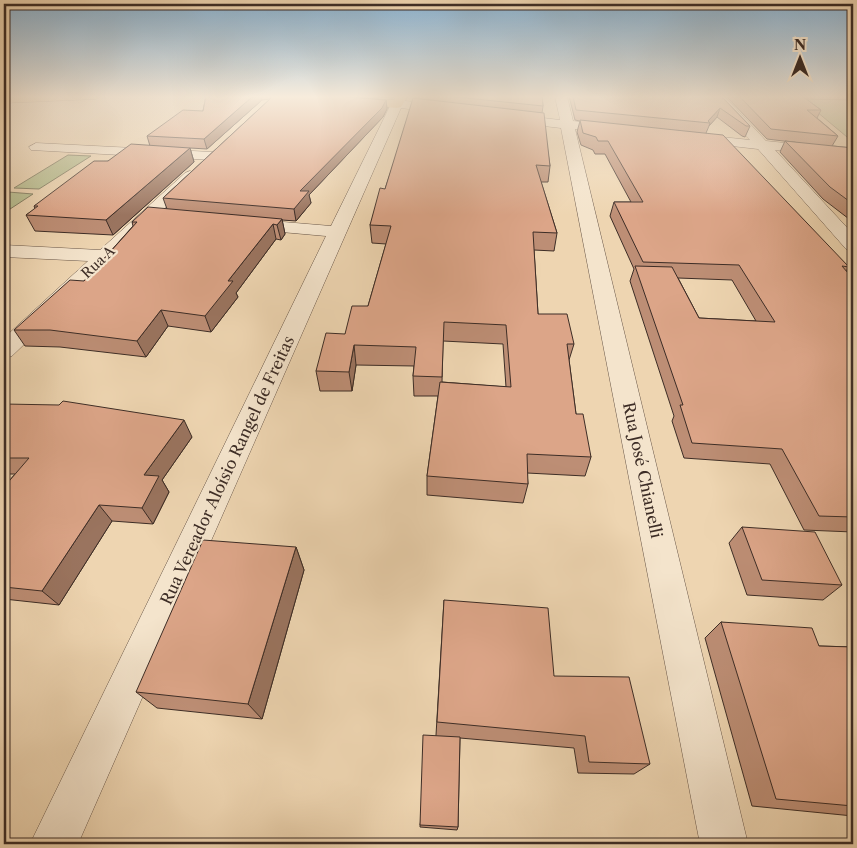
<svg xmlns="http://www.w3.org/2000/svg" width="857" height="848" viewBox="0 0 857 848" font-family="'Libre Caslon Text',serif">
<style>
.green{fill:#b5be8e;stroke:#79765a}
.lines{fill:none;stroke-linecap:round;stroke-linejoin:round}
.minor-casing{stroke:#695749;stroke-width:1}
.major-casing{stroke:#3d2d26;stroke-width:1}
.minor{fill:#f4e4cc;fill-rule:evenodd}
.major{fill:#e7ba78;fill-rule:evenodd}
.wall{fill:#bd8e75;stroke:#3d2d26;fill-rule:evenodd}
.shaded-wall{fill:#9a745f;stroke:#3d2d26}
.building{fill:#dca588;stroke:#3d2d26}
.labels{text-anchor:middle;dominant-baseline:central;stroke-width:4.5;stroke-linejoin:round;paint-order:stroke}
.far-street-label{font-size:14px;fill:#3d2d26;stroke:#f4e4cc}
.street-label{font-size:16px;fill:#3d2d26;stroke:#f4e4cc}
</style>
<rect width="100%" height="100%" fill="#eed5b1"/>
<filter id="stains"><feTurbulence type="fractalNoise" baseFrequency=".004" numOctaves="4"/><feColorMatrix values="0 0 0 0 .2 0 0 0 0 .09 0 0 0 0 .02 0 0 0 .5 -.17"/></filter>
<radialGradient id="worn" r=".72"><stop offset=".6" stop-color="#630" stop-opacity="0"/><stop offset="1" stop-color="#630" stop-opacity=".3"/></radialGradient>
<path class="green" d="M 798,96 L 853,96 L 853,142 Z
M 68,155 L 91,156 L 39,189 L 14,188 Z
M 8,192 L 33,194 L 4,213 L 4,195 Z"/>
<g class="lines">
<g class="minor-casing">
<path id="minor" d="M 555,96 L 567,96 L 573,121 L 616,126 L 623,130 L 616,134 L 575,129 L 748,844 L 700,844 L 561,128 L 509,122 L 503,118 L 509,114 L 560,120 Z
M 712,96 L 724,96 L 766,141 L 853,150 L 853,158 L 775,150 L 853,234 L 853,251 L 846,249 L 758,149 L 688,141 L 686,138 L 693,134 L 750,140 Z
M 397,100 L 447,106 L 453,110 L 447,114 L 401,108 L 78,844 L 30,844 L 326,236 L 247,229 L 241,228 L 238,224 L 241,220 L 247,219 L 331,226 L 391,104 Z
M 36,143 L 212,152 L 217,153 L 219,156 L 217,159 L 212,160 L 31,150 L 29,147 Z
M 190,171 L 195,173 L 198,176 L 195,179 L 12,356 L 4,359 L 4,338 L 88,261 L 4,257 L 4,245 L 100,250 L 185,173 Z"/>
</g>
<g class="major-casing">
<path id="major" d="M 102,96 L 96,99 L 4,103 L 4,97 Z
M 273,96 L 328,96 L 394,100 L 396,96 L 408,96 L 401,107 L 397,108 L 279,99 Z"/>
</g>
<use href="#minor" class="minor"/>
<use href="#major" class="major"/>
</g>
<path class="wall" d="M 206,96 L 336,96 L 386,100 L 387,109 L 383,117 L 309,195 L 311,203 L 296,221 L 282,220 L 285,234 L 281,240 L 276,239 L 236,293 L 238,297 L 211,332 L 168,326 L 146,357 L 60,347 L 25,346 L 14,330 L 84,281 L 133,226 L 132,222 L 167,209 L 163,198 L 270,99 L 262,100 L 207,149 L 190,148 L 194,162 L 113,235 L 35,231 L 26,215 L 35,209 L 34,206 L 108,161 L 150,146 L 147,136 L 203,111 Z
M 356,96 L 395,96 L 393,98 Z
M 416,96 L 542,96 L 543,106 L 542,113 L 550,166 L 548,182 L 541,182 L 557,233 L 554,251 L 534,250 L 538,314 L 574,344 L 569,360 L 576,414 L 591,457 L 585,476 L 527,473 L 528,484 L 523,503 L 427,495 L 427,476 L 438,396 L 414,396 L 413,376 L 414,366 L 356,365 L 352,391 L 320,391 L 316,371 L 345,334 L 368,306 L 386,244 L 372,243 L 370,225 L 385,189 L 416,98 ZM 443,341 L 503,344 L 506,387 L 442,382 Z
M 569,96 L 721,96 L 750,126 L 745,137 L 742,136 L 717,117 L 709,126 L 706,133 L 849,267 L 846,271 L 853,279 L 853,532 L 804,530 L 770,464 L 684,458 L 672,421 L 674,416 L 630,281 L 634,269 L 610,216 L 614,202 L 631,202 L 605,154 L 595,154 L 593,150 L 581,145 L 577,132 L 580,121 L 575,120 ZM 678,278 L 732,280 L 756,321 L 699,318 Z
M 726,96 L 853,96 L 853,100 L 806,99 L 821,110 L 817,118 L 838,136 L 832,146 L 853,148 L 853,222 L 823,199 L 780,152 L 785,141 L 800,143 L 767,139 Z
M 4,404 L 192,437 L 162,480 L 169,492 L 153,524 L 112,521 L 59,605 L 4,599 L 4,487 L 15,474 L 4,474 Z
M 742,527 L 842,585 L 823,600 L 747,595 L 729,543 Z
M 296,547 L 304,570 L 262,719 L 157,708 L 136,692 Z
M 444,600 L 554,676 L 650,764 L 634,774 L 578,773 L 574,748 L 460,738 L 458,827 L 457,830 L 420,827 L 420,825 L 436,735 Z
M 721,622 L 819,646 L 853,647 L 853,816 L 752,806 L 705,638 Z"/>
<path class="shaded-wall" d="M 253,96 L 261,96 L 262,100 L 207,149 L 204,139 Z
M 386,100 L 387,109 L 383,117 L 309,195 L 311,203 L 296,221 L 294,209 L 300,191 Z
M 720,108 L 717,117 L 709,126 L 710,123 L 708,121 Z
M 190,148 L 194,162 L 113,235 L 106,220 Z
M 282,219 L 285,234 L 281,240 L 277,225 Z
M 273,224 L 276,239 L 236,293 L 238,297 L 211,332 L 205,316 L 228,281 Z
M 161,310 L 168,326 L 146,357 L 137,341 Z
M 354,345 L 356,365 L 352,391 L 349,372 Z
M 184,420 L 192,437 L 162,480 L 169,492 L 153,524 L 142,508 L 144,475 Z
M 99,505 L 112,521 L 59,605 L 42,591 Z
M 296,547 L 304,570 L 262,719 L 248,704 Z"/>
<path class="building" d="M 206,96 L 253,96 L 204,139 L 147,136 L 183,110 L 203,111 Z
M 272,96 L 336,96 L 386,100 L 382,108 L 300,191 L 309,191 L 294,209 L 163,198 L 270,99 Z
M 447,96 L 542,96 L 543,106 Z
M 573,96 L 721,96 L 750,126 L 746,126 L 720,108 L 708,121 L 710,123 L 576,110 Z
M 739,96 L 802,96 L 821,110 L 807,110 L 838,136 L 771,129 Z
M 413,98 L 544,113 L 550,166 L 536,165 L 557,233 L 533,232 L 538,314 L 567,314 L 574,344 L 567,344 L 576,414 L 583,414 L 591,457 L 527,454 L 528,484 L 427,476 L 440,382 L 511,387 L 506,325 L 444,322 L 442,377 L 413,376 L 416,347 L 354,345 L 349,372 L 316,371 L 326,333 L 345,334 L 352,306 L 368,306 L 391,226 L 370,225 L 380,188 L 385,189 Z
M 580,120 L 723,135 L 849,267 L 842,266 L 853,279 L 853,517 L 819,516 L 782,449 L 692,443 L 680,405 L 683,405 L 635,266 L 672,267 L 699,318 L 775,322 L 739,265 L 643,262 L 614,202 L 643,202 L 608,141 L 598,141 L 596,137 L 583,133 Z
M 785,141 L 853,148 L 853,204 L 830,187 Z
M 131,144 L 190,148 L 106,220 L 26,215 L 38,206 L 34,206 L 94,161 L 108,161 Z
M 148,207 L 282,219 L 277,225 L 273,224 L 228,281 L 233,281 L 205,316 L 161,310 L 137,341 L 50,330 L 14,330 L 70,280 L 84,281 L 137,222 L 132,222 Z
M 63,401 L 184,420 L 144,475 L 159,476 L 142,508 L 99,505 L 42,591 L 4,587 L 4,544 L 8,539 L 4,538 L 4,487 L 29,458 L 4,458 L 4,404 L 59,405 Z
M 742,527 L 815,532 L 842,585 L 762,580 Z
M 203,540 L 296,547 L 248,704 L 136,692 Z
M 444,600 L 548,608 L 554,676 L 629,677 L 650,764 L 589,762 L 585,736 L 437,722 Z
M 721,622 L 812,628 L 819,646 L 853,647 L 853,806 L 776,799 Z
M 423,735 L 460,737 L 458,827 L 420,825 Z"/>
<linearGradient id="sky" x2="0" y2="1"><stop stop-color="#8bb5d5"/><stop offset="0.45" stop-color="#f7ecdc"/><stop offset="1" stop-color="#f7ecdc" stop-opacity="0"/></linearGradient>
<rect width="857" height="215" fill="url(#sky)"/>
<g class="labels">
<g class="far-street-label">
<text transform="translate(98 262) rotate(-43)">Rua A</text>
</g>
<g class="street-label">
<text transform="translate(227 470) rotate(-65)">Rua Vereador Aloísio Rangel de Freitas</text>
<text transform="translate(643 470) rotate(78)">Rua José Chianelli</text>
</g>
</g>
<rect width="857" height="848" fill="none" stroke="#eed5b1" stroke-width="20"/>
<rect x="5" y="5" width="847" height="838" fill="none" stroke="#3d2d26" stroke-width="2.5"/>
<rect x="10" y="10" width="837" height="828" fill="none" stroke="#3d2d26"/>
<g transform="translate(800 58)" stroke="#f4e4cc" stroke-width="4" paint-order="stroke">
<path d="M0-4L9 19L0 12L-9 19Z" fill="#3d2d26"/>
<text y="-8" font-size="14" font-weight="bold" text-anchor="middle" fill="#3d2d26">N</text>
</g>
<rect width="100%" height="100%" filter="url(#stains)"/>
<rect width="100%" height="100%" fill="url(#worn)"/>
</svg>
